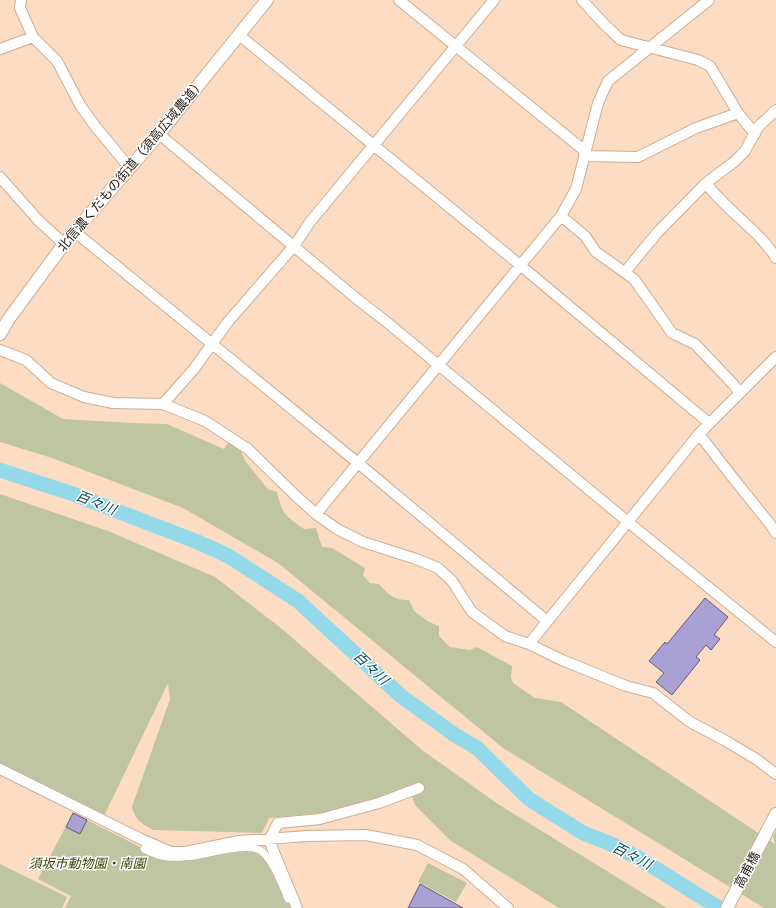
<svg xmlns="http://www.w3.org/2000/svg" width="776" height="908" viewBox="0 0 776 908" font-family="'Zilla Slab','Noto Sans JP',serif">
<style>
.green{fill:#bfc5a3}
.lines{fill:none;stroke-linecap:round;stroke-linejoin:round}
.river{stroke:#93d9ea;stroke-width:15}
.building{fill:#a9a1d4;stroke:#5f5a78}
.pedestrian-casing{stroke:#cbad95;stroke-width:8}
.minor-casing{stroke:#cbad95;stroke-width:12}
.tertiary-casing{stroke:#cbad95;stroke-width:14}
.pedestrian{stroke:#fff;stroke-width:7}
.minor{stroke:#fff;stroke-width:10}
.tertiary{stroke:#fff;stroke-width:12}
.labels{text-anchor:middle;dominant-baseline:central;stroke-width:3;stroke-linejoin:round;paint-order:stroke}
.street-label{font-size:13px;fill:#251b11;stroke:#fff}
.park-label{font-size:13px;font-style:italic;fill:#3c4200;stroke:#fff}
.water-label{font-size:14px;font-style:italic;fill:#084955;stroke:#fff}
</style>
<rect width="100%" height="100%" fill="#fcddc3"/>
<path class="green" d="M 0,383 L 63,419 L 131,423 L 167,424 L 224,449 L 229,441 L 240,448 L 245,461 L 268,489 L 277,492 C 282,515 286,516 304,529 L 316,528 L 322,547 L 332,548 L 365,568 L 363,575 L 370,583 L 379,584 C 389,595 393,600 409,600 L 414,611 L 429,622 L 439,626 L 439,636 L 450,647 L 470,650 L 477,647 L 512,666 L 511,677 L 513,683 L 535,698 L 561,702 L 775,844 L 773,836 L 776,831 L 776,908 L 764,908 L 503,748 L 278,563 L 183,508 L 52,458 L 0,442 Z
M 0,494 L 108,531 L 215,577 L 282,629 L 422,750 L 498,804 L 667,908 L 559,908 L 451,841 L 415,805 L 409,787 L 388,796 L 321,813 L 269,818 L 262,833 L 153,830 C 141,823 136,821 132,807 L 170,699 L 168,683 L 104,816 L 0,764 Z
M 73,813 L 156,855 L 255,848 L 266,856 L 292,908 L 65,908 L 71,896 L 38,879 Z
M 428,863 L 467,883 L 456,902 L 418,882 Z
M 0,864 L 67,897 L 62,908 L 0,908 Z"/>
<g class="lines">
<path class="river" d="M 0,470 L 73,494 L 195,541 L 218,551 L 230,557 L 298,601 L 401,696 L 455,735 L 477,748 L 529,799 L 583,833 L 611,844 L 639,858 L 719,908"/>
</g>
<path class="building" d="M 705,598 L 728,617 L 714,635 L 720,639 L 711,650 L 706,645 L 696,657 L 700,660 L 672,695 L 656,682 L 664,673 L 649,661 L 665,642 L 667,644 Z
M 73,813 L 87,820 L 80,834 L 66,827 Z
M 420,884 L 463,908 L 408,908 Z"/>
<g class="lines">
<g class="pedestrian-casing">
<path id="pedestrian" d="M 144,849 C 152,853 159,856 167,857 C 176,858 186,857 195,856 C 210,853 249,842 261,851 C 274,861 282,885 288,899"/>
</g>
<g class="minor-casing">
<path id="minor" d="M 21,0 L 20,8 L 33,37 L 57,61 L 80,105 L 95,126 L 129,167
M 399,0 L 585,151
M 582,0 L 605,25 L 621,40 L 698,60 L 710,66 L 738,113 L 755,134
M 239,35 L 520,265 L 709,423
M 0,49 L 33,37
M 776,110 L 758,127 L 745,151 L 734,162 L 706,183 C 726,211 758,229 776,258
M 159,134 L 357,299 L 383,319 L 628,522 L 776,642
M 584,156 L 638,157 L 696,128 L 738,113
M 0,177 L 39,221 L 64,244
M 561,216 L 585,236 L 596,252 L 634,279 L 672,333 L 695,344 L 733,384 L 739,392
M 75,232 L 358,463 L 547,621
M 625,272 L 657,233 L 706,183
M 0,350 L 26,360 L 51,383 L 84,397 L 113,403 L 163,404 L 205,421 L 248,449 L 297,497 L 316,514 L 337,529 L 363,542 L 416,559 L 438,568 L 452,581 L 472,612 L 505,636 L 529,644 L 562,660 L 626,686 L 653,693 L 690,722 L 726,741 L 756,759 L 776,774
M 163,404 L 194,369 L 227,323 L 294,246 L 310,222 L 494,0
M 699,434 L 733,478 L 770,524 L 776,533
M 316,514 L 561,216 L 576,189 L 598,103 L 608,81 L 709,0
M 529,644 L 699,434 L 776,357
M 0,769 L 141,839 L 171,852 L 185,852 L 239,841 L 307,836 L 366,835 L 417,845 L 463,869 L 508,908
M 297,908 L 269,840 L 278,823 L 320,819 L 379,803 L 419,788"/>
</g>
<g class="tertiary-casing">
<path id="tertiary" d="M 0,334 L 8,320 L 64,244 L 159,134 L 267,0
M 727,908 L 776,814"/>
</g>
<use href="#pedestrian" class="pedestrian"/>
<use href="#minor" class="minor"/>
<use href="#tertiary" class="tertiary"/>
</g>
<g class="labels">
<g class="street-label">
<text transform="translate(131 165) rotate(-50)">北信濃くだもの街道（須高広域農道）</text>
<text transform="translate(747 870) rotate(-62)">高甫橋</text>
</g>
<g class="park-label">
<text x="87" y="863">須坂市動物園・南園</text>
</g>
<g class="water-label">
<text transform="translate(96 503) rotate(22)">百々川</text>
<text transform="translate(371 668) rotate(43)">百々川</text>
<text transform="translate(632 856) rotate(27)">百々川</text>
</g>
</g>
</svg>
